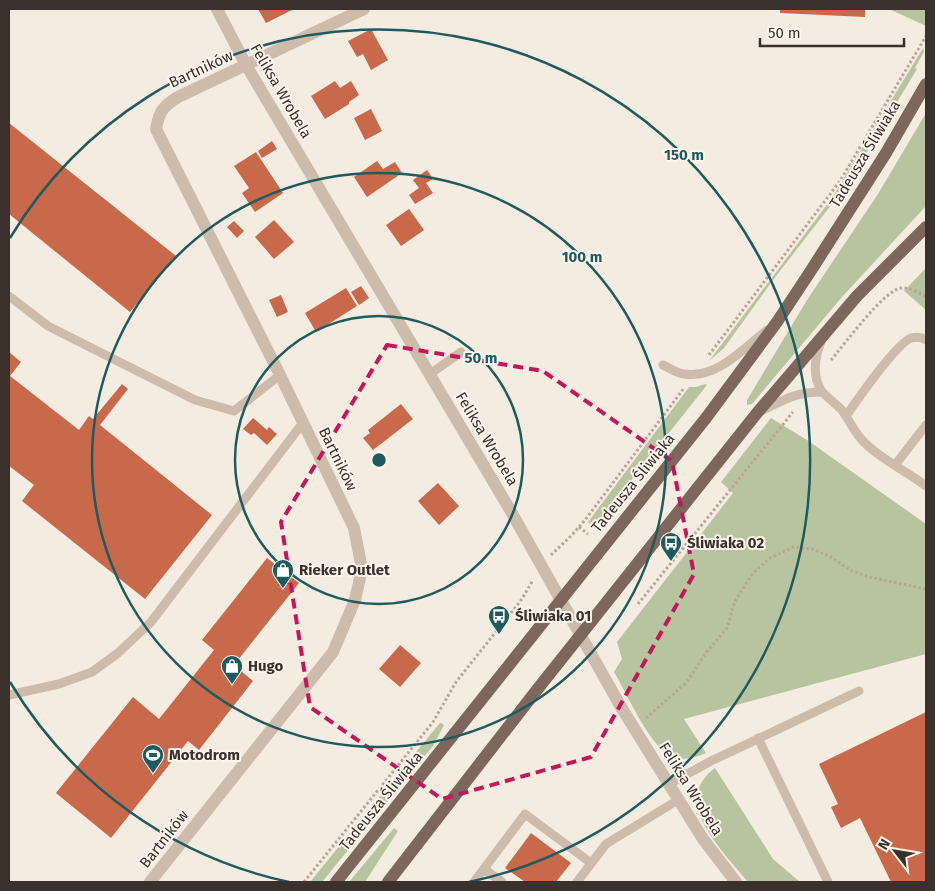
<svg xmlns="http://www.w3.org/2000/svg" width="935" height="891" viewBox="0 0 935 891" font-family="'Fira Sans',sans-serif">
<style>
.green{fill:#b8c4a0}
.building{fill:#c8694b}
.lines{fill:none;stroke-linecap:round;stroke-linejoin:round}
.path{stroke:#b9a596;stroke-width:3;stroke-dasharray:2.5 2.5;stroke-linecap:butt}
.lane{stroke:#cdbbac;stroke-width:9}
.street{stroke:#cdbbac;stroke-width:12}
.primary{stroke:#7d675c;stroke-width:12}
.marked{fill:none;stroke:#c2185b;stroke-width:4;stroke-dasharray:10 6;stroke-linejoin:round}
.ring{fill:none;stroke:#1f5a5e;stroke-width:2.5}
.labels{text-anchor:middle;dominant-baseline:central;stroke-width:4;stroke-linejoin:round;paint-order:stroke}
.street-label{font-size:15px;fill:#3b302b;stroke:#fbf5ee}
.poi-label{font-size:15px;font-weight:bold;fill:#3b302b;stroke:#fbf5ee;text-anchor:start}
.centre{fill:#1f5a5e;stroke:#fbf5ee;stroke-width:2.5}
.ring-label{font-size:15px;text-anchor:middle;font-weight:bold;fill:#1f5a5e;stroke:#fbf5ee;stroke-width:4;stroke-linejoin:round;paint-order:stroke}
</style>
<rect width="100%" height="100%" fill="#f4ebe1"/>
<path class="green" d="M 889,9 L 926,9 L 926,26 Z
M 923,48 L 924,52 L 915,68 L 917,69 L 849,182 L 773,280 L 724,348 L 709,361 L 832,198 Z
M 926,113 L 926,206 L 842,297 L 752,404 L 747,405 L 747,400 L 807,300 L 878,194 Z
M 926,268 L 926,310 L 904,291 Z
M 705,384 L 707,385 L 594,527 L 588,522 L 689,387 L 696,387 Z
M 771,418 L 807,440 L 926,524 L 926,654 L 684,719 L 706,753 C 694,758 681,762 669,755 C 649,744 626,692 614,672 L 622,659 L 617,642 L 733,493 L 721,482 Z
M 441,723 L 444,725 L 433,746 L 322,882 L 310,882 L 439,724 Z
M 715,768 L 773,859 L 800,882 L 748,882 C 730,861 709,838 698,812 C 691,796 702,777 715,768 Z
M 394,828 L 398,831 L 365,882 L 349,882 Z"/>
<path class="building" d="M 258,9 L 294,9 L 266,23 Z
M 780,9 L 865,9 L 865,17 L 780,13 Z
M 371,29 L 388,60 L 371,70 L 363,54 L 357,57 L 348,41 Z
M 335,81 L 340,88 L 351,81 L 359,95 L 349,102 L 349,104 L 325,119 L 311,96 Z
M 371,109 L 382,131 L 365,140 L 354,118 Z
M 9,123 L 176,256 L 130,312 L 9,214 Z
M 272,141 L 277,149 L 262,158 L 258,151 Z
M 256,152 L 283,193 L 255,212 L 242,193 L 249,188 L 234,166 Z
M 377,161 L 383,169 L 395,162 L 402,173 L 367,197 L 354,177 Z
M 427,170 L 433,179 L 426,183 L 433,193 L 415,204 L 409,195 L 419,188 L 413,180 Z
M 409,209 L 424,230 L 401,246 L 386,225 Z
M 274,220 L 294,242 L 274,259 L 255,237 Z
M 234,221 L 244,231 L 237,238 L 227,227 Z
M 361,286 L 369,298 L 359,305 L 351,292 Z
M 346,288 L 357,306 L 316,332 L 305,313 Z
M 281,295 L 288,312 L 277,317 L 269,300 Z
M 9,352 L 21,362 L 10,376 L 79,430 L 89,416 L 93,419 L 122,384 L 128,389 L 100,425 L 212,515 L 145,599 L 22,501 L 34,485 L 9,466 Z
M 401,404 L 413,419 L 373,450 L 363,438 L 370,433 L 368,430 Z
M 253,418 L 267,430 L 269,427 L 277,434 L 267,445 L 254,433 L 251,435 L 243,429 Z
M 438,483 L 459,506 L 439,525 L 418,501 Z
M 267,558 L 299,583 L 234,665 L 253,681 L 199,750 L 188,741 L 111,838 L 56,793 L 133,697 L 159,719 L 214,650 L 202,640 Z
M 400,645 L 421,663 L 400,687 L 379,669 Z
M 926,712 L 926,882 L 891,882 L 860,818 L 841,828 L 831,807 L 838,804 L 819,764 Z
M 531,833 L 571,863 L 556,882 L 525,882 L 505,868 Z"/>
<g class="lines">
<path class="path" d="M 709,355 L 840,181 L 926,36
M 831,360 C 844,345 884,290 901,288 C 910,287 919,293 926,297
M 579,527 L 588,534
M 551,555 L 572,535 L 585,520 L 684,388
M 638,604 L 793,412
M 646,718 L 687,682 L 705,654 L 727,628 L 735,601 L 753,573 L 770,558 L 793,547 L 812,549 L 831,557 L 850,570 L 869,577 L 926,589
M 304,882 L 433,722 L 456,682 L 522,599 L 533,580"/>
<path class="lane" d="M 9,296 L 48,326 L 195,400 L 234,411 L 280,375
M 821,342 C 815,356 812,376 821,390 C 826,397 835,403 841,409 C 849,419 854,432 863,441 C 877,457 908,472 926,486
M 663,365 C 670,368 676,373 684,374 C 717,379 744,348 767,330
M 430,374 L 461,352
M 761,411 C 784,400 795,392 822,392
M 846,416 C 858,399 895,345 911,338 C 916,337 922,337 926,340
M 895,465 L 926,425
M 9,695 L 59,684 L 92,672 L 118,653 L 151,622 L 302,424
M 758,738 L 828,882
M 669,784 L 711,761 L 859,691
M 484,869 L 502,882
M 474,882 L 525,814 L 591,863
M 577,882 L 606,844 L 678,800"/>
<path class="street" d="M 217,9 L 246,65 L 509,508 L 621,707 L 703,839 L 736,882
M 150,882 L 333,652 L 355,600 L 362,569 L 354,528 L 280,375 L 156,129 C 159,112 163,106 178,97 L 364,9"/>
<path class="primary" d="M 336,882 L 706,418 L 777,322 L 810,272 L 886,153 L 926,84
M 388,882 L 536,691 L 757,413 L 857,296 L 926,227"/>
</g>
<path class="marked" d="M 387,345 L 543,371 L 672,461 L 694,574 L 591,757 L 442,799 L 310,707 L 281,522 Z"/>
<g class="ring">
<circle cx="379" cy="460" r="144"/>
<circle cx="379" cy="460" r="287"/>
<path d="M289 882A431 431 0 0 1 10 682M10 238A431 431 0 1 1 469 882"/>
</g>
<defs>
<g id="bus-pin" transform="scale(1.125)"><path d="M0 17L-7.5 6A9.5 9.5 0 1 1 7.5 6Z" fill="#1f5a5e" stroke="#fbf5ee"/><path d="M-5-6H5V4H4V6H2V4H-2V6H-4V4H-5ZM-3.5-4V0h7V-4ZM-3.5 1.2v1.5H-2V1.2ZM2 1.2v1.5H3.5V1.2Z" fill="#fff"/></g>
<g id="shop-pin" transform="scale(1.125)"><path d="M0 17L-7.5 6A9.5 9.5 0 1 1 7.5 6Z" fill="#1f5a5e" stroke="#fbf5ee"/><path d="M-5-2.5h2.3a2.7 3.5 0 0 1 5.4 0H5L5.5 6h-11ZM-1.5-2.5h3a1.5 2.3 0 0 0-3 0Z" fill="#fff"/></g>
<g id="stadium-pin" transform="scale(1.125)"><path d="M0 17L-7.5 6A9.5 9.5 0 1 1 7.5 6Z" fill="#1f5a5e" stroke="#fbf5ee"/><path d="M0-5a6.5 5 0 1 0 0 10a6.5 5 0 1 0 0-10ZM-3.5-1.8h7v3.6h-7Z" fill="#fff"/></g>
</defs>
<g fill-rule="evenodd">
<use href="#bus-pin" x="671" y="543"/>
<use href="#shop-pin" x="283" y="570"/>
<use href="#bus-pin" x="499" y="616"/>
<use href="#shop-pin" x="232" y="666"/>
<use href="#stadium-pin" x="153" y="755"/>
</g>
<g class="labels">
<g class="street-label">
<text transform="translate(201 69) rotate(-25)">Bartników</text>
<text transform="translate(281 91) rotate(60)">Feliksa Wrobela</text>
<text transform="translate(865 154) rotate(-59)">Tadeusza Śliwiaka</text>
<text transform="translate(487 439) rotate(59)">Feliksa Wrobela</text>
<text transform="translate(338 459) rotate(64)">Bartników</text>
<text transform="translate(633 483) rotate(-51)">Tadeusza Śliwiaka</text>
<text transform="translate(691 789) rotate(58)">Feliksa Wrobela</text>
<text transform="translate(381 801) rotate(-51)">Tadeusza Śliwiaka</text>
<text transform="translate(164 839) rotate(-52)">Bartników</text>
</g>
<g class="poi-label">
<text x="687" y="543">Śliwiaka 02</text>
<text x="299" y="570">Rieker Outlet</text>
<text x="515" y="616">Śliwiaka 01</text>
<text x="248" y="666">Hugo</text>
<text x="169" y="755">Motodrom</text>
</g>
</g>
<circle cx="379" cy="460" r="8" class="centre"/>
<g class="ring-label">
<text x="684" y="160">150 m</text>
<text x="582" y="262">100 m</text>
<text x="481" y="363">50 m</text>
</g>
<rect width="935" height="891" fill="none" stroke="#3b302b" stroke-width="20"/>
<g transform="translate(895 851) rotate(301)" stroke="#fbf5ee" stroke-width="4" paint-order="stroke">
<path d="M0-4L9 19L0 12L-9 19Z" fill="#3b302b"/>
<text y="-8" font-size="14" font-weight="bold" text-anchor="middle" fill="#3b302b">N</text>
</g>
<path d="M760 38v8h144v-8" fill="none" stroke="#3b302b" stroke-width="2.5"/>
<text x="768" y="38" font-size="15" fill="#3b302b" stroke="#fbf5ee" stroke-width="4" paint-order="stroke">50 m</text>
</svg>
